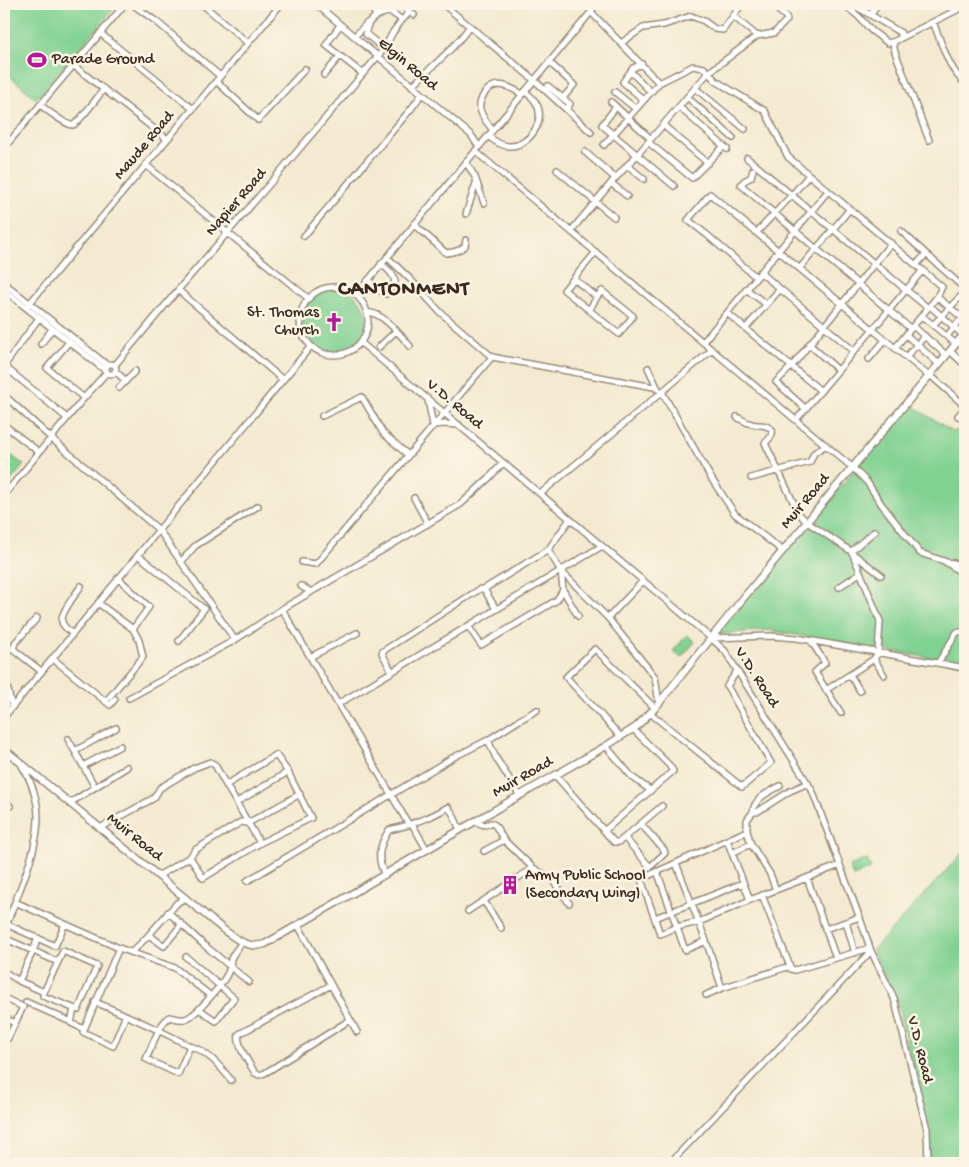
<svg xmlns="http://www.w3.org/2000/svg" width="969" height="1167" viewBox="0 0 969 1167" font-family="'Gochi Hand',sans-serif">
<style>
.green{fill:#80d192;stroke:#5e7e58}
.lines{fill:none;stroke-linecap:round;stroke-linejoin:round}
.minor-casing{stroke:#988a78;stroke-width:8}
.major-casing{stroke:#988a78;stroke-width:9}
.minor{stroke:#fff;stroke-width:5}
.major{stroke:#fff;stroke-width:6}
.labels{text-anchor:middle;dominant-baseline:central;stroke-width:5;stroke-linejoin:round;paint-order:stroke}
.poi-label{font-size:16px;fill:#3b2a1e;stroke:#fcf5e5;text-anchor:start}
.street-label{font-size:16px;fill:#3b2a1e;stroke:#fcf5e5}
.district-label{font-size:21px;font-weight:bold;letter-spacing:1px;fill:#3b2a1e;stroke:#fcf5e5}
</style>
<rect width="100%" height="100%" fill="#fcf5e5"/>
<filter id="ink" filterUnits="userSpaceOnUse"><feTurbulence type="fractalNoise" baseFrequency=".02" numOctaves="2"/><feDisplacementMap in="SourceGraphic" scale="10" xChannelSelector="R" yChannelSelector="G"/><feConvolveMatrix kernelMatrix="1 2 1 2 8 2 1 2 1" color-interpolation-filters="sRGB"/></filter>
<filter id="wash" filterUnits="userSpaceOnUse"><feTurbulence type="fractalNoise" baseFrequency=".0096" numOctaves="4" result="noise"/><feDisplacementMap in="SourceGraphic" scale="20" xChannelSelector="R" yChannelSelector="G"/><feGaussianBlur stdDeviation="1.12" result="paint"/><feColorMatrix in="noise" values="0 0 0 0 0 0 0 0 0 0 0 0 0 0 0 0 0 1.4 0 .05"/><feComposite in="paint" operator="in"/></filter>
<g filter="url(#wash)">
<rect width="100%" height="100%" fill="#f4ead1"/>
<path class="green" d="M 4,4 L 118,4 L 36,99 L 4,71 Z
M302 320a32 32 0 1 1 64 0a32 32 0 1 1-64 0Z
M 910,404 L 953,432 L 965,427 L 965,664 L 767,630 L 722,634 L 719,631 Z
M 4,450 L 24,465 L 4,489 Z
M 687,635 L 695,642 L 681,658 L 673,651 Z
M 965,850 L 965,1163 L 930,1163 L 928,1130 L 896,999 L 872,951 Z
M 867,859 L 871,869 L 853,876 L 849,866 Z"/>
</g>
<g filter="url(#ink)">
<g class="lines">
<g class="minor-casing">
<path id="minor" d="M 132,4 L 157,22 L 220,76
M 202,4 L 248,43
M 316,4 L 471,135 L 479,147
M 365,4 L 376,13
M 401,4 L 414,15
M 443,4 L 534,80 L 591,132
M 771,4 L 786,17 L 787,20 L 775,32
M 843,4 L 858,16 L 872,31 L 888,43 L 895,41 L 965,6
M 852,4 L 901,33 L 901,38
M 673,5 L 674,4
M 324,11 L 330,4
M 591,12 L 659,83
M 375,15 L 384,4
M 871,15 L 877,4
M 733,16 L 757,36
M 933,22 C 941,41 949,71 965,83
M 340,25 L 326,45 L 363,74
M 100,33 L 193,109
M 355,36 L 367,23
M 895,41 L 893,44 L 895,52 L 929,140
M 621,43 L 643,28 L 664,25 L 691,16 L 704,21 L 715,29 L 723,30 L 742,4
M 384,49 L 393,32 L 402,20
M 549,62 L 574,85 L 563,98
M 642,64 L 633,68 L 623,82 L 644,100
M 73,65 L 167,139
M 631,72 L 651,92
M 324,75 L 340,56
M 216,81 L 258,120 L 305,69
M 412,86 C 432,66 454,49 470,26
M 548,86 L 570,104 L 567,109
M 695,88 L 745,129
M 615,92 L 636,109
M 687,97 L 733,138
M 611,102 L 651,139
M 40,105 C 46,109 67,126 73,125 C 79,123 99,95 104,89
M 616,107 L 602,125 L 674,186
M 679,107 L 727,149
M 663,125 L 708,163
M 493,130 C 488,124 482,118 480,109 C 479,104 481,99 484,94 C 494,79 509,86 522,94
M 488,136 C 494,141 501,146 509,146 C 529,147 547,120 536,103 C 534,98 528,95 525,91
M 648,142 L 692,178 L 724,146
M 604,145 L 659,83 L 693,66 L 704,68 L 716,81 L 765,111 L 788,157 L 942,287 L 937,297
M 4,148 L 125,4
M 475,151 L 853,468 L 867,482 L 882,505 L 920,553 L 944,561 L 965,575
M 585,152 L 615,178
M 747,158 L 928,308
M 466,162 L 475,177 L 484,203
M 146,165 L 228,233 L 308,298
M 627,165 L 644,179
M 557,170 L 614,217
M 753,170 L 751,177 L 744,181 L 741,185 L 911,329
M 611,183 L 627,196
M 466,214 L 476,183
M 414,224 L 446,253 C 454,252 459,251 465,246 L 466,240
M 571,231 L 611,183 L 637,155 L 708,73 L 757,36 L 774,33
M 901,231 L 914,243 L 965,289
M 757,232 L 792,195 L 809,175
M 304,236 L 411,109 L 422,94
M 387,257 L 410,279 L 440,312 L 492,357
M 916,265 L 926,254
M 800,268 L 850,209
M 760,272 L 854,351
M 756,277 L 706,234 L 688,220 L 710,194 L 895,348
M 574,279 L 597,297 L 602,291 L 633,316 L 619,334 L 564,290 L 596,252
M 368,280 L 383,293 L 386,294 L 395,282 C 394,274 388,269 381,264
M 4,283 L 107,365
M300 321a34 34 0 1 1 68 0a34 34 0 1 1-68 0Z
M 746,289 L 766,304
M 4,290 L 106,371
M 178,290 L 283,380
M 356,295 L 591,12 L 596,4
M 29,304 L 281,4
M 930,306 L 963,335
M 589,310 L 597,297
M 367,313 C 381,310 401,336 410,346
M 727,313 L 821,391
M 922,316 L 956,344
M 39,318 L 4,366 L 67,418
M 933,325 L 960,297
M 913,326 L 946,355
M 746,328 L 780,289
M 906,335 L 939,364
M 947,336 L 965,314
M 958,341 L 965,347
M 69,342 L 47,368 L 84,398
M 360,342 L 711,638 L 725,651 L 812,790 L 862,924 L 871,951 L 894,998 L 927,1129 L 928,1163
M 703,342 L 828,191
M 41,344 L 52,329
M 809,344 L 838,370
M 379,347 L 396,331
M 950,351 L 965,365
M 906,357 L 925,336
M 869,359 L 885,340
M106 369a5 5 0 1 1 10 0a5 5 0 1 1-10 0Z
M 115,365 L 178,290 L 267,187 L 384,49 L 366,34 C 366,20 378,13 391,12 L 402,20 L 410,12
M 648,368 L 658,389
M 115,371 L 126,381
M 930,375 L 965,406
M 929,376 L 895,348 L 937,297 L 965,320
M 119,388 L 135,371
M 4,395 L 51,438 L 159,530 L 235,640
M 428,400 L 433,425 L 445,424 L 459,425
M 806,409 L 776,382 L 792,366 L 891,243
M 322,416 L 362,397 L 383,433 L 408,455
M 958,416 L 965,408
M 737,417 C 742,420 747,423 752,424 C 757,426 764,424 768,427 C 777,430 770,439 765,443 L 799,514 L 807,522 L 852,552 L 880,621 L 878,653 L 874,659 L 826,690
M 796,420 L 923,270
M 4,425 L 39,452
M 751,478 L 810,462 L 814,453 L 826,445
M 540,494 L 712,350
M 4,495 L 84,398 L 107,372
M 414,498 L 428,524
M 570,519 L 548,550 L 561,571 L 608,618 L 655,677 L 659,703
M 851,551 L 875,531
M 852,553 L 881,575
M 138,555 L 204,609 L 179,641
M 181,562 L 195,546 L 258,506
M 302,562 L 316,564 L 492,357 L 654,387 L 662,392 L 711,478 L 735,514 L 783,551
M 947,562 L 965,565
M 301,586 L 311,592
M 839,587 L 860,573
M 484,589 L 496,609
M 563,590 L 578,616
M 98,603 L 133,629 L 149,607 L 118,578
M 282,609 L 409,825
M 37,618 L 15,643 L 13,649 L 41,671
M 608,618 L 643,581
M 468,626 L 481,645 L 557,600 L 563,590 L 561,571
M 72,634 C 69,630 63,627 62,622 C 60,613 76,594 81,586
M 711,638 L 771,636 L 797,638 L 965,668
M 811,641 L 825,663 L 815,672 L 841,713
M 310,657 L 357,633
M 52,658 L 110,705 L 115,699
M 874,659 L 884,675
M 938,663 L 957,632 L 965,632
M 392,672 L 382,653 L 383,651 L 480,589 L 484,589 L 548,550
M 4,674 L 12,707
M 850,675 L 860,691
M 129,698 L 235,640 L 282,609 L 461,504 L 489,478 L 503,463
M 106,701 L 143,657 L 139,640 L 133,629
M 338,704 L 602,546
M 650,713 L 742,787 L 771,763 L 727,686 L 737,671
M 4,717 L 311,346
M 621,737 L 566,677 L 595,649 L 655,708
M 68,739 L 95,787
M 488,740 L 496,758 L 520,796
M 606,746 L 632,777 L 650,790
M 75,751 L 116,728
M 83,766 L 120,746
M 555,775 L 614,842 L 619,842 L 662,806
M 4,800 L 10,806
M 237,802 L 288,772
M 70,803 L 127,767
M 753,812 C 754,798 769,792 780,786
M 475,821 C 481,825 485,826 491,823 L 495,825 L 504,840 L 484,851
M 412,824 L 427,850
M 100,828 L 154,798 L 160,788 L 194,768 L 210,762 L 215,765 L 226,785
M 604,831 L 673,771 L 669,765 L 633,729
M 747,831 L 747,820 L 753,812 L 757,812 L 790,791 L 808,783
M 625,838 L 650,867 L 665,853 L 664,850 L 641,824
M 504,840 L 533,868 L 552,879 L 569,903
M 727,840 L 750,900
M 751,844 L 770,874 L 776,890
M 732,853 L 751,844 L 747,831 L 641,879 L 660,934 L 677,927 L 699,922 L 750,900 L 840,865
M 190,857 L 195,850 L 241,822 L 248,823 L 300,794
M 657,871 L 685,950 L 706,941 L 676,863
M 385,875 C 376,858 379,846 389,830 C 410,825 429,819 448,807 L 453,814 L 460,830
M 158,876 L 190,857 L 203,878 L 260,843 L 311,818 L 288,772 L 276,755 L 226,785 L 260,843
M 807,878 L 836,958
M 247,881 L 452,758 L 488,740 L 518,721 L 537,710
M 762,895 L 791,969 L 795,970 L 870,948
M 484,901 L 501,928
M 15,902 L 119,948 L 175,968 L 211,996
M 468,911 L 533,868
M 168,912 L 203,944 L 249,982
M 655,918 L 743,883
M 846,922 L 855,953
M 6,924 L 55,946 L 65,924
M 298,925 L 357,1032
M 825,929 L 860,917
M 4,931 C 16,897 38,853 38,817 C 38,800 31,780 22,766
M 149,935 L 164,946 L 182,924
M 4,938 L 58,962
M 38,938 L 33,951 L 19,981 L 44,992 L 43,996 L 78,1010 L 97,966 L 63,951 L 44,992
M 706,941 L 722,988
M 119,948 L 83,1032 L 113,1046 L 126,1015
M 132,952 L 147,937 L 177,903 L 185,898
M 186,957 L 234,998 L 216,1021 L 199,1009
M 8,974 L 19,981
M 331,985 L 239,1034 C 236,1045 249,1063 255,1073 L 259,1075 L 265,1073 L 350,1020
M 706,995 L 722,988 L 784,968 L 789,967
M 4,998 L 23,1007 L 8,1038 L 4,1042
M 26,1002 L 71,1022
M 95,1002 C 127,1015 159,1030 190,1046 L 178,1074 L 146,1059 C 152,1047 159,1024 169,1017 C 174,1018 180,1020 185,1019 C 196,1016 225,982 229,970 C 231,966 230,963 231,959 C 233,953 239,947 242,942
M 74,1009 L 71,1023 L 84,1029
M 4,1018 L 15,1023
M 190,1046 C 207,1051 220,1066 231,1080
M 670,1163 L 871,951"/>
</g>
<g class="major-casing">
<path id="major" d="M 4,749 L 224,930 C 238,940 247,949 265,944 L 343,899 L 460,830 L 606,746 L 636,727 L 655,708 L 745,596 L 965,333"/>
</g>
<use href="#minor" class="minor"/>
<use href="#major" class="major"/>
</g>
</g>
<defs>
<g id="stadium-bare" transform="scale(1.5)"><path d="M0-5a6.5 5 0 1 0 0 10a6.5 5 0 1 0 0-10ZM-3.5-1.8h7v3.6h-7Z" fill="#b5179e" stroke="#fcf5e5" stroke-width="2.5" paint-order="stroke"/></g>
<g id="church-bare" transform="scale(1.5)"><path d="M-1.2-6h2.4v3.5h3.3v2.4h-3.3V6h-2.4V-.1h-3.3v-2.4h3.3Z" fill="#b5179e" stroke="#fcf5e5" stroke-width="2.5" paint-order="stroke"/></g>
<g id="building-bare" transform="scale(1.5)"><path d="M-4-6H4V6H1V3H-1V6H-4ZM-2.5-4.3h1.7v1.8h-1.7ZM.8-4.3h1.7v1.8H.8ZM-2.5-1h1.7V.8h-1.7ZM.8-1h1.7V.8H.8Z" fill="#b5179e" stroke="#fcf5e5" stroke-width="2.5" paint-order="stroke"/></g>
</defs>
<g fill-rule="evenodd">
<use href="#stadium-bare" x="37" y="60"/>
<use href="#church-bare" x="334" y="322"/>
<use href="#building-bare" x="510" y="885"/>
</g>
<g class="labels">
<g class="poi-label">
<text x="52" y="60">Parade Ground</text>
<text x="319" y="313" text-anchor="end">St. Thomas<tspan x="319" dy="18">Church</tspan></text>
<text x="525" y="876">Army Public School<tspan x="525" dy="18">(Secondary Wing)</tspan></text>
</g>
<g class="street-label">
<text transform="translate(407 65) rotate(40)">Elgin Road</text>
<text transform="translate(145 146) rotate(-50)">Maude Road</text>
<text transform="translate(237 203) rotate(-49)">Napier Road</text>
<text transform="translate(454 405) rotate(40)">V.D. Road</text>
<text transform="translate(806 502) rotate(-50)">Muir Road</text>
<text transform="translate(756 678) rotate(57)">V.D. Road</text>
<text transform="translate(523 778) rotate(-30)">Muir Road</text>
<text transform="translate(134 838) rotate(39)">Muir Road</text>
<text transform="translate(919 1050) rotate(76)">V.D. Road</text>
</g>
<g class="district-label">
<text x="404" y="290">CANTONMENT</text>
</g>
</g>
<rect width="969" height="1167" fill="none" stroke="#fcf5e5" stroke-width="20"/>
</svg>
